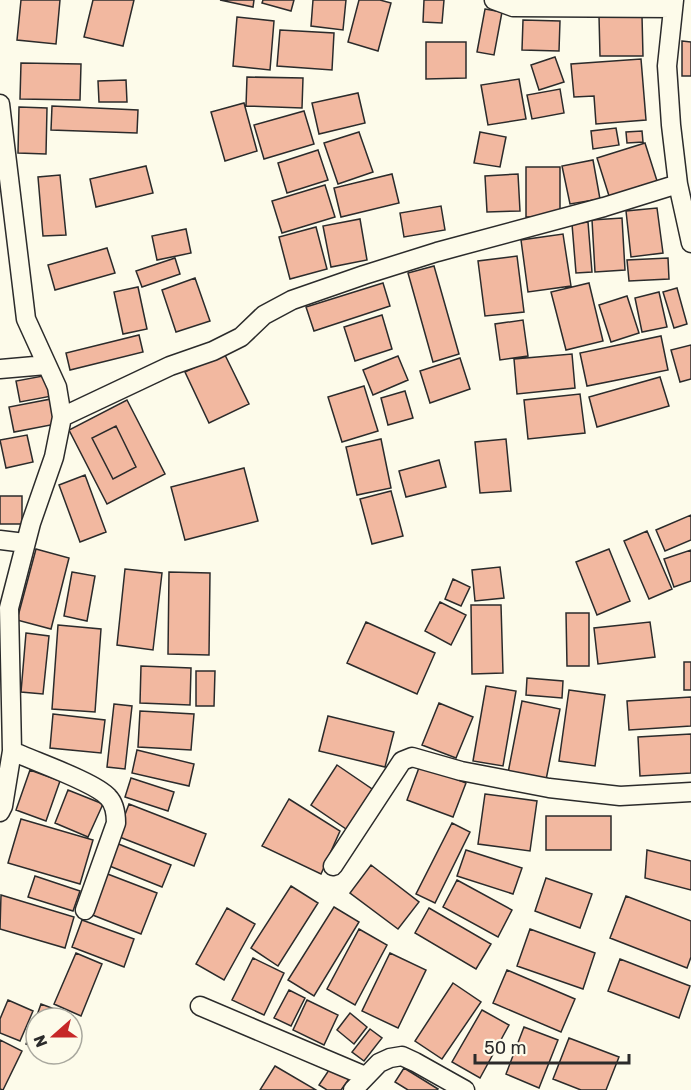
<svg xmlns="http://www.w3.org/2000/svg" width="691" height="1090" viewBox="0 0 691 1090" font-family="Rubik,sans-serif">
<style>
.building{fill:#f2b8a0;stroke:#2b2b2b;stroke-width:1.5;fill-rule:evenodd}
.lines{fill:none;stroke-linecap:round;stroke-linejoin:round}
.minor-casing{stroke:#2b2b2b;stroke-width:21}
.minor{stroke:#fdfbea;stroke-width:18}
</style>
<rect width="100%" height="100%" fill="#fdfbea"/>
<path class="building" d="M 21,0 L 60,0 L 56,44 L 17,40 Z
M 93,0 L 134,0 L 123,46 L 84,37 Z
M 220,0 L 254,0 L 253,7 Z
M 263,0 L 294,0 L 291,11 L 262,3 Z
M 313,0 L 346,0 L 343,30 L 311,26 Z
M 359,0 L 380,0 L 391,3 L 378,51 L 348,42 Z
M 424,0 L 444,0 L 442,23 L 423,22 Z
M 485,9 L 502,12 L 494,55 L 477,52 Z
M 599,16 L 642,16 L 643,56 L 600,56 Z
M 237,17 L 274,21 L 270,70 L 233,66 Z
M 523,20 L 560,21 L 559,51 L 522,50 Z
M 280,30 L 334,33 L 332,70 L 277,66 Z
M 682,41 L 691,42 L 691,76 L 682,76 Z
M 426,42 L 466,42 L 466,78 L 426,79 Z
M 555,57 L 564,82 L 539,90 L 531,65 Z
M 641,59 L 646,120 L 596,124 L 594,96 L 574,97 L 571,64 Z
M 21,63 L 81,64 L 80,100 L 20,99 Z
M 247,77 L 303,78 L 302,108 L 246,106 Z
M 519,79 L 526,119 L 488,125 L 481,85 Z
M 126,80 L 127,102 L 99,102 L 98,81 Z
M 560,89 L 564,113 L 532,119 L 527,95 Z
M 358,93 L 365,123 L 319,134 L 312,103 Z
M 244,103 L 257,151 L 225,161 L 211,112 Z
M 52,106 L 138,110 L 137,133 L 51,130 Z
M 19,107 L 47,108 L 46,154 L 18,153 Z
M 304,111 L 314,144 L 264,159 L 254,125 Z
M 616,128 L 619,145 L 593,149 L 591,131 Z
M 642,131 L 643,142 L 627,143 L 626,132 Z
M 359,132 L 373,172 L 338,184 L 324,143 Z
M 480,132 L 506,137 L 500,167 L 474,163 Z
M 645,143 L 658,184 L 610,199 L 597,158 Z
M 318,150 L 328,180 L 287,193 L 278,163 Z
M 593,160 L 600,199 L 570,204 L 562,166 Z
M 146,166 L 153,193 L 96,207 L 90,179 Z
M 526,167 L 560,167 L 560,217 L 526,217 Z
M 392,174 L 399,203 L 341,217 L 334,188 Z
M 518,174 L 520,211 L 487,212 L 485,176 Z
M 60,175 L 66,235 L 43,236 L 38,177 Z
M 325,185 L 335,217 L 282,233 L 272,201 Z
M 441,206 L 445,230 L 404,237 L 400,213 Z
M 657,208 L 663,253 L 631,257 L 626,211 Z
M 622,218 L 625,270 L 595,272 L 592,220 Z
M 360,219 L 367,260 L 331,267 L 323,226 Z
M 588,222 L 592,272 L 576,273 L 572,224 Z
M 316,227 L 327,269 L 290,279 L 279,237 Z
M 186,229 L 191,253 L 157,260 L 152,236 Z
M 563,234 L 571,286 L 528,292 L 521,240 Z
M 107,248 L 115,273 L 55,290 L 48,265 Z
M 517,256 L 524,312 L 485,316 L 478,261 Z
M 175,258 L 180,274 L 142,287 L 136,271 Z
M 668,258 L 669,279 L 629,281 L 627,260 Z
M 434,266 L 459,354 L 433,362 L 408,273 Z
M 195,278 L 210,321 L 176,332 L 162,290 Z
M 383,283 L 390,306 L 314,331 L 306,307 Z
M 589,283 L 603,341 L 566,350 L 551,292 Z
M 138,287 L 147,329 L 123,334 L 114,292 Z
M 677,288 L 687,324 L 674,328 L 663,292 Z
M 659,292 L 667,327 L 642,332 L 635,298 Z
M 627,296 L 639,333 L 611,342 L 599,305 Z
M 382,315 L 392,349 L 355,361 L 344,327 Z
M 523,320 L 528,356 L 500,360 L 495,324 Z
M 139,335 L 143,352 L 70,370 L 66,353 Z
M 661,336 L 668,370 L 587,386 L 580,353 Z
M 691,345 L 691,379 L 680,382 L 671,350 Z
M 224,353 L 249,404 L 209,423 L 185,372 Z
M 572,354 L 575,388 L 517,394 L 514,359 Z
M 398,356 L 408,380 L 373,395 L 363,370 Z
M 460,358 L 470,389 L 430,403 L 420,371 Z
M 48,375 L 52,396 L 20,402 L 16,381 Z
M 660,377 L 669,406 L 597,427 L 589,397 Z
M 364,386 L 378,431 L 342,442 L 328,397 Z
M 405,391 L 413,418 L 388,425 L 381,398 Z
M 580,394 L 585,433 L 528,439 L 524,400 Z
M 51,399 L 56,424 L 14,432 L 9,407 Z
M 127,400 L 165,474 L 107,504 L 69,430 ZM 116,426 L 136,467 L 113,479 L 92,438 Z
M 116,426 L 136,467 L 113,479 L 92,438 Z
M 27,435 L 33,462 L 6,468 L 0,440 Z
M 381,439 L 391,488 L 357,495 L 346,447 Z
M 506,439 L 511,491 L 480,493 L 475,442 Z
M 439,460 L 446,487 L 406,497 L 399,471 Z
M 244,468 L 258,521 L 185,540 L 171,487 Z
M 85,475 L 106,532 L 80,542 L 59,485 Z
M 391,491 L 403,536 L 372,544 L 360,499 Z
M 0,496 L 22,496 L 22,524 L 0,524 Z
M 691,515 L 691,540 L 665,551 L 656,530 Z
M 647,531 L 672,589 L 649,599 L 624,541 Z
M 36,549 L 69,558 L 51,629 L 17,620 Z
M 609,549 L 630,601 L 597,615 L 576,562 Z
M 691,550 L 691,581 L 674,587 L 664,559 Z
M 500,567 L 504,598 L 475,601 L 472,570 Z
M 125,569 L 162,573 L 153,650 L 117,645 Z
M 72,572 L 95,576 L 87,621 L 64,616 Z
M 169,572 L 210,573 L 209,655 L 168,654 Z
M 453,579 L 470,587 L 461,606 L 445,599 Z
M 440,602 L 466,615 L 451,645 L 425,631 Z
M 471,605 L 501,605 L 503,673 L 472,674 Z
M 566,613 L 589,613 L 589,666 L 567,666 Z
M 366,622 L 435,653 L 417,694 L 347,663 Z
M 650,622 L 655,657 L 598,664 L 594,628 Z
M 58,625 L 101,629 L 95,712 L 52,709 Z
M 26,633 L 49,636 L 43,694 L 21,692 Z
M 684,662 L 691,662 L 691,690 L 684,690 Z
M 141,666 L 191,668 L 190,705 L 140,703 Z
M 196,671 L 215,671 L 214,706 L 196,706 Z
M 527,678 L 563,681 L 562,698 L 526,695 Z
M 486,686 L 516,691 L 503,766 L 473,761 Z
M 569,690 L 605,695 L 595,766 L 559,761 Z
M 691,697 L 691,726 L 629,730 L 627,701 Z
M 522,701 L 560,709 L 546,780 L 508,773 Z
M 439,703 L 473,717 L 456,758 L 422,745 Z
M 114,704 L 132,706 L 125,769 L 107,767 Z
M 140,711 L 194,714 L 191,750 L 138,747 Z
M 53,714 L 105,720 L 101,753 L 50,748 Z
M 328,716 L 394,732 L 385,767 L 319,751 Z
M 691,734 L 691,773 L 640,776 L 638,737 Z
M 137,750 L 194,764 L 189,786 L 132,773 Z
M 337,765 L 375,791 L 349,831 L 311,805 Z
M 420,765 L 466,783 L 453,817 L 407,800 Z
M 30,770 L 60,781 L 46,821 L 16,810 Z
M 131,778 L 174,792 L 168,811 L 125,797 Z
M 68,790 L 103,804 L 88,837 L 55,823 Z
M 485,794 L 537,801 L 530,851 L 478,844 Z
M 289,799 L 340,831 L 321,874 L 262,846 Z
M 129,804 L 206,834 L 194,866 L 117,836 Z
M 546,816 L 611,816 L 611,850 L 546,850 Z
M 21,819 L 93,840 L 80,884 L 8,863 Z
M 452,823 L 470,832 L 435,903 L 416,894 Z
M 116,843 L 171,865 L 162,887 L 107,865 Z
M 466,850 L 522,868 L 513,894 L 457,876 Z
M 647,850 L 691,861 L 691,890 L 645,878 Z
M 371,865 L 419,902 L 398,929 L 350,893 Z
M 105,873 L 157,893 L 141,934 L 90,914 Z
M 35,876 L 80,891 L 73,911 L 28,897 Z
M 546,878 L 592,894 L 580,928 L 535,911 Z
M 457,880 L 512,910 L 498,937 L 443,907 Z
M 291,886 L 318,903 L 278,966 L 251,948 Z
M 1,895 L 74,917 L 65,948 L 0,929 Z
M 626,896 L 691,921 L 691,957 L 687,968 L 610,938 Z
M 334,907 L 359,922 L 314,996 L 288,980 Z
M 227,908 L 255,924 L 224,980 L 196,964 Z
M 429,908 L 491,944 L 476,969 L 415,933 Z
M 82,920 L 134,939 L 124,967 L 72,947 Z
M 359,929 L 387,945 L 355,1005 L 327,989 Z
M 530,929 L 595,953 L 583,989 L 517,966 Z
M 76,953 L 102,964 L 81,1016 L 54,1004 Z
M 390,953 L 426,970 L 398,1028 L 362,1011 Z
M 253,958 L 284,973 L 264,1015 L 232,1000 Z
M 620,959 L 690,986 L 679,1018 L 608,991 Z
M 507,970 L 575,999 L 561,1032 L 493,1003 Z
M 453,983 L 481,1002 L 442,1059 L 415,1041 Z
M 289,990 L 305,998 L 291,1026 L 274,1018 Z
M 8,1000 L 33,1011 L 20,1041 L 0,1033 L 0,1019 Z
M 307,1000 L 338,1015 L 324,1045 L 293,1030 Z
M 41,1004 L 73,1016 L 72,1019 L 36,1018 Z
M 482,1010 L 509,1025 L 480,1078 L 452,1062 Z
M 350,1013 L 367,1027 L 354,1044 L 337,1030 Z
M 36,1018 L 36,1048 L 26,1044 Z
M 524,1027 L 558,1040 L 539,1088 L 506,1074 Z
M 370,1029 L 382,1038 L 364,1061 L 352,1052 Z
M 569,1038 L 619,1057 L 606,1090 L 581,1090 L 553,1079 Z
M 0,1040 L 22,1051 L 3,1090 L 0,1089 Z
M 275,1066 L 316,1090 L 260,1090 Z
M 331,1067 L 349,1079 L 341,1090 L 327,1090 L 319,1085 Z
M 404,1068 L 438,1089 L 437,1090 L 408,1090 L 395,1082 Z"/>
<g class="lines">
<g class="minor-casing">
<path id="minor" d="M 494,0 L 513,7 L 673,8
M 674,0 L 667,66 L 671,125 L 678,184 L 691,243
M 0,104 L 26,319 L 57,387 L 62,417 L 54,457 L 31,523 L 9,608 L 12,751 L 3,806 L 0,812
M 0,369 L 46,365
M 62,417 L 170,366 L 213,351 L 241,337 L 264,315 L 292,300 L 364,275 L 437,252 L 604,207 L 678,184
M 0,540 L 25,543
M 12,751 C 33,761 95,782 108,797 C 115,804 116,814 116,823 L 85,910
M 333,866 L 402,761 L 412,757 L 461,771 L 549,788 L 620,796 L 691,792
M 200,1006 L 365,1076
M 353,1090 L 379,1063 L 390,1058 L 402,1056 L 415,1062 L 465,1090"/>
</g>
<use href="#minor" class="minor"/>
</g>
<g transform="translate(54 1036) rotate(249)"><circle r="28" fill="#fdfbea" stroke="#a9a89e" stroke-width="1.5"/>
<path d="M0-4.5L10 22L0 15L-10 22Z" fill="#c62828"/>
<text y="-9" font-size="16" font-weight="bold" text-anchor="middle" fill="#2b2b2b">N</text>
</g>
<path d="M475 1054v9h154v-9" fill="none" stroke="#2b2b2b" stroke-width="3"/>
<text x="484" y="1054" font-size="18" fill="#2b2b2b" stroke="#fdfbea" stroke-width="4.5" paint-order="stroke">50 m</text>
</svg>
